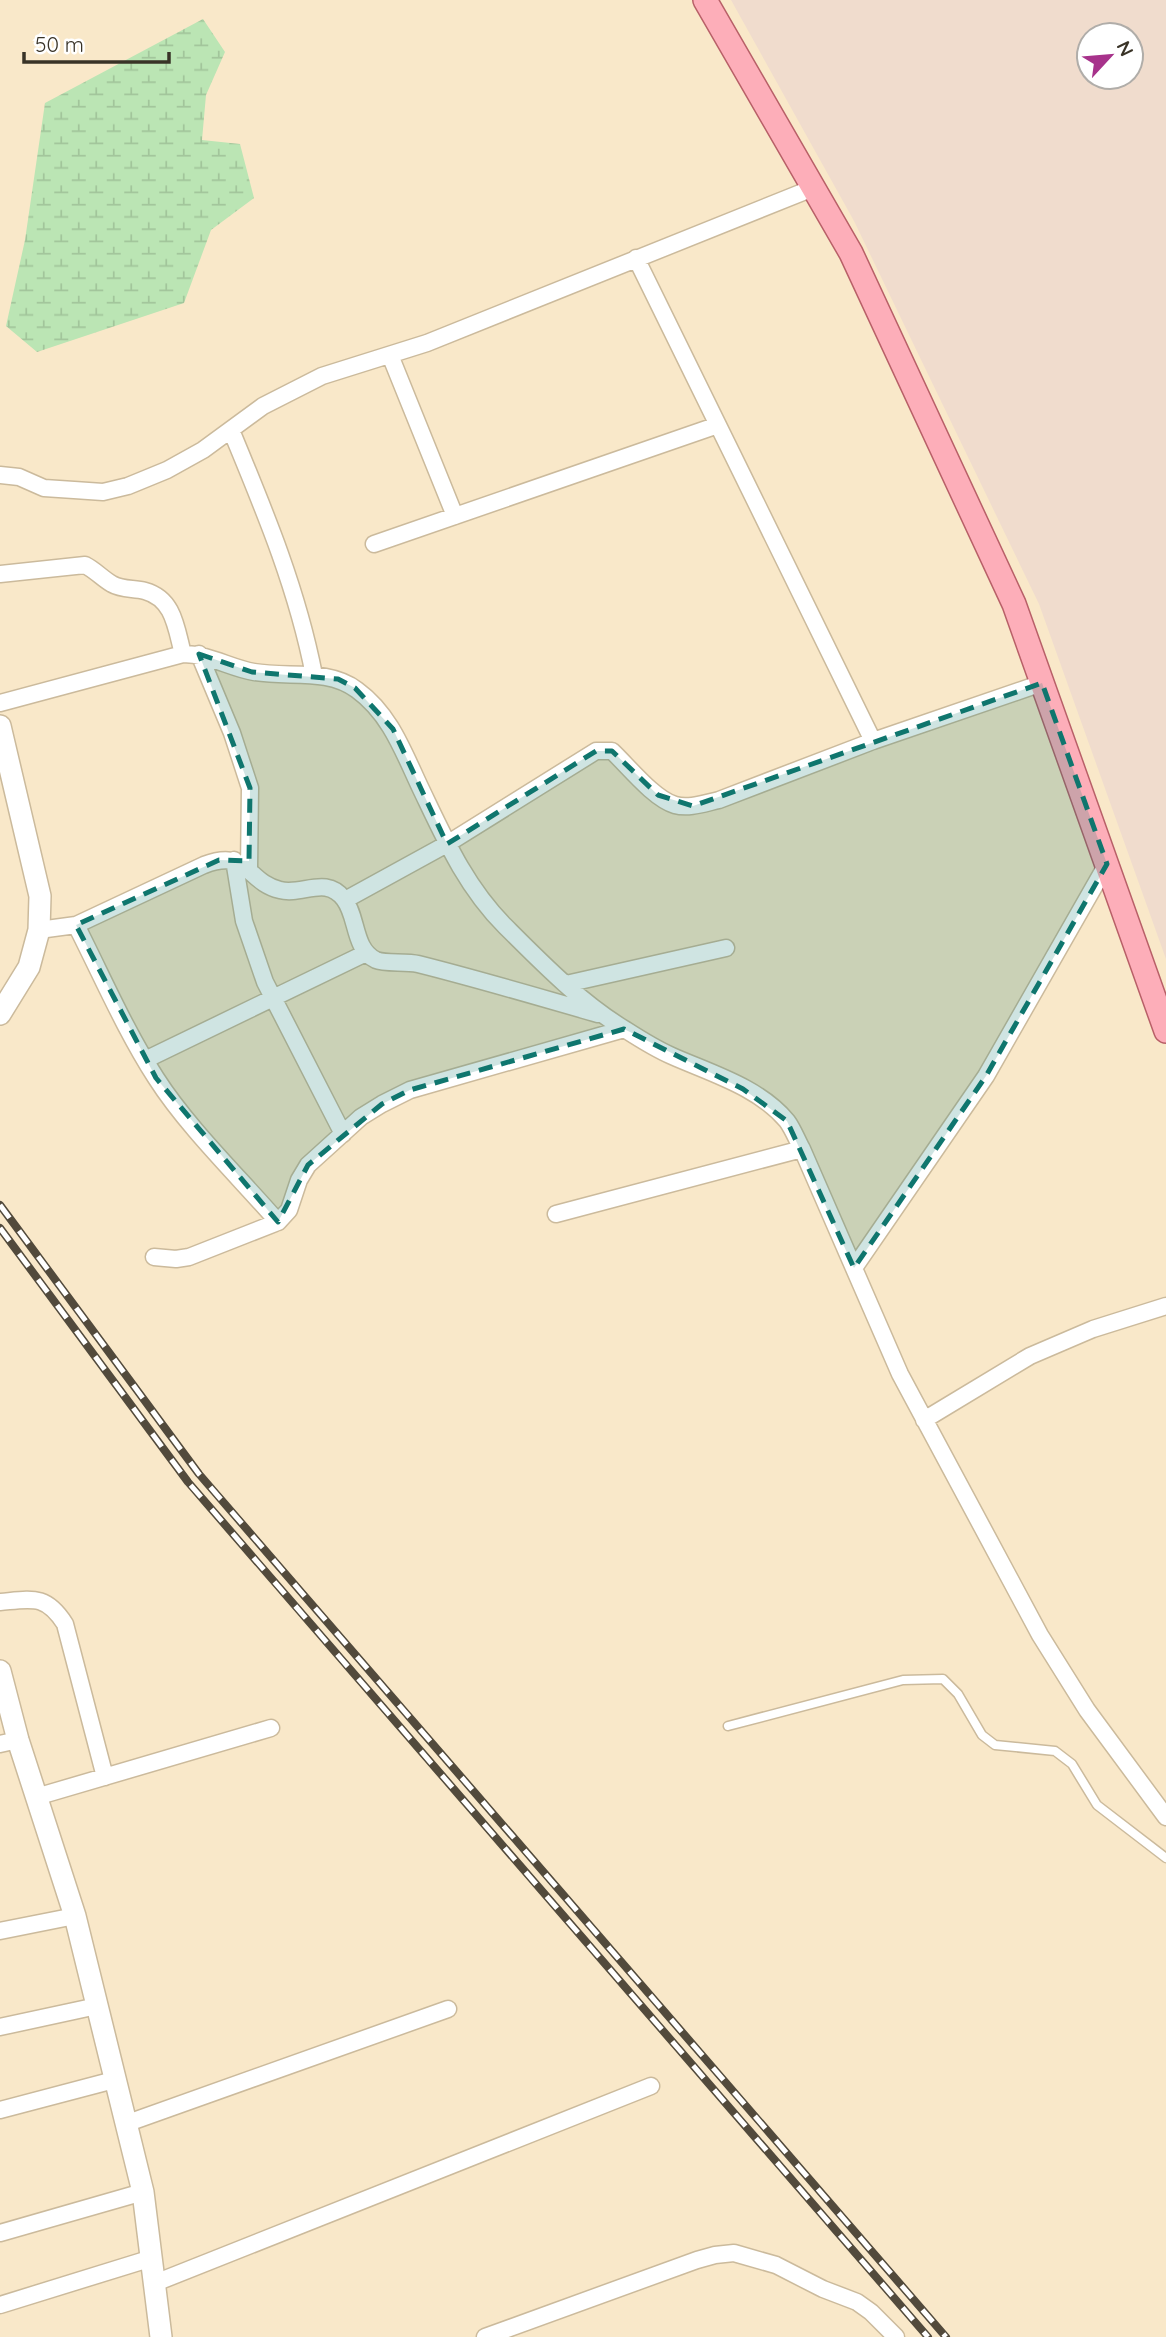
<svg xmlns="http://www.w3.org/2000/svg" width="1166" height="2337" viewBox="0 0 1166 2337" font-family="Quicksand,sans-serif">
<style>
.education{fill:#f0dccd;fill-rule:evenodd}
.wetland{fill:url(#wetland-marsh)}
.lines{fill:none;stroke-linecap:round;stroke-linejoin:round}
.lane-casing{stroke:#cbba9c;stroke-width:11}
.street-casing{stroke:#cbba9c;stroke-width:19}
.secondary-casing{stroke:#cbba9c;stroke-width:24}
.primary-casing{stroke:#b86068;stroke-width:26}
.lane{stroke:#fff;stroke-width:8}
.street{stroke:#fff;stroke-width:16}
.secondary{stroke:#fff;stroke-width:21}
.primary{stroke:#fdaeb9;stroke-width:23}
.rail-casing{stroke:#524a3c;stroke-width:8}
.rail{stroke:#fff;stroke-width:5;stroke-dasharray:16;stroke-linecap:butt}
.marked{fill:#0f766e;fill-opacity:0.2;stroke:#0f766e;stroke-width:5;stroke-dasharray:14 9;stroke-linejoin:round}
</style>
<defs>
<pattern id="wetland-marsh" width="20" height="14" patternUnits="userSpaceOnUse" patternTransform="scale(1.75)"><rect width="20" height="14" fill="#bbe5b4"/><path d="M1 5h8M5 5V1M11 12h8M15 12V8" fill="none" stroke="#a2c59b"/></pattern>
</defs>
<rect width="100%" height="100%" fill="#f9e8c9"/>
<path class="education" d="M 731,0 L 1166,0 L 1166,959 L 1039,604 L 854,221 ZM 1089,35 L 1131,35 L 1131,77 L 1089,77 Z"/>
<path class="wetland" d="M 203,19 L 225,52 L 206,95 L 202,140 L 240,144 L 254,198 L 211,230 L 184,303 L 37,352 L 6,326 L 25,240 L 45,103 Z"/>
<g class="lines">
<g class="lane-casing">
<path id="lane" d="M 728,1726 L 903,1680 L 943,1679 L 958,1694 L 982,1735 L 995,1745 L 1055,1751 L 1072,1764 L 1097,1805 L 1166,1858"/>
</g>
<g class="street-casing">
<path id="street" d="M 636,258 L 873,741
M 390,355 L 455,516
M 231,430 C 265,512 297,588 314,675
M 0,475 L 19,477 L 44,488 L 74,490 L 103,492 L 128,486 L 167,470 L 203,450 L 263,406 L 322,376 L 427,343 L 813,188
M 374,544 L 718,425
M 0,574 L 85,565 C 95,570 103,579 112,584 C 122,590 134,588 145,591 C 174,599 176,628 183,654
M 199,654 L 232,733 L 250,788 L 249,870
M 0,703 L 183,654 C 209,654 230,668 254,672 C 289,678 328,668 357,690 C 390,714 403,751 420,787 C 444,837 465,886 505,926 C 542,963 581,1003 626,1030 C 640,1039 656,1049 672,1056 C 710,1073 759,1087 787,1121 C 793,1129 797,1140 802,1149 L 900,1374 L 1040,1635 L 1087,1710 L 1166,1817
M 234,860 L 244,921 L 265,982 L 343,1134
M 345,900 L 447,844 L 596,751 L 612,751 C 628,766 654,799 675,805 C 689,809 705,803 719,800 L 873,741 L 1042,683
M 76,925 C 102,976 125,1030 156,1078 C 188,1128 239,1177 278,1222
M 39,930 L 76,925 L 204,865 C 249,848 246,882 280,890 C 302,896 326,875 344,899 C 358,917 353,949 376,960 C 385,964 406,961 418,964 C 478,979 538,997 598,1014
M 566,984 L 726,948
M 145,1060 L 366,953
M 556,1214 L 802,1149
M 154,1257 L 176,1259 L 189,1257 L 278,1222 L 289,1210 L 299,1180 L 308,1165 L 361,1117 L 382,1104 L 410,1090 L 624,1029
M 854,1268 L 986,1076 L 1107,864
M 924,1420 L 1030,1356 L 1093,1329 L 1166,1306
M 0,1602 C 32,1599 46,1594 65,1624 L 105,1777
M 0,1744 L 18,1740
M 36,1797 L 271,1728
M 0,1931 L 75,1916
M 0,2027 L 97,2006
M 0,2110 L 114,2080
M 125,2124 L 448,2009
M 0,2233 L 143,2192
M 155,2283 L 651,2086
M 0,2305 L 152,2258
M 485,2337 L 697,2260 L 715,2255 L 734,2253 L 776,2265 L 823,2289 L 857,2302 L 871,2312 L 896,2337"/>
</g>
<g class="secondary-casing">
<path id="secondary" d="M 0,726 L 40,896 L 39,930 L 29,967 L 0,1014
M 0,1671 L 18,1740 L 75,1916 L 143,2192 L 161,2337"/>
</g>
<g class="primary-casing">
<path id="primary" d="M 705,0 L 851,253 L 1014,604 L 1166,1031"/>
</g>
<use href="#lane" class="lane"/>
<use href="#street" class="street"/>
<use href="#secondary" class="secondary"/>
<use href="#primary" class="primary"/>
<g class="rail-casing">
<path id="rail" d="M 0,1205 L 199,1474 L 946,2337
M 0,1228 L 188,1482 L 928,2337"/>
</g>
<use href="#rail" class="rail"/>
</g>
<path class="marked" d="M 199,654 L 252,672 L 338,679 L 355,688 L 393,729 L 447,844 L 596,751 L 612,751 L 658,795 L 693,806 L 1042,683 L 1107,864 L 986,1076 L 854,1268 L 787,1121 L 743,1089 L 624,1029 L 410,1090 L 382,1104 L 308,1165 L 278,1222 L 156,1078 L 76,925 L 219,860 L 249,861 L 250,788 Z"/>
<g transform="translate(1110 56) rotate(64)"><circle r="33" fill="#ffffff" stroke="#b0ada9" stroke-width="2"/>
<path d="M0-5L12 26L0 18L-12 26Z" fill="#a7328b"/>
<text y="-10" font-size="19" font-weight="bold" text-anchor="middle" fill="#393327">N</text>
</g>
<path d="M24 52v10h145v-10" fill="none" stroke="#393327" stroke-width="3.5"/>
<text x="35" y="52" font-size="21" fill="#393327" stroke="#ffffff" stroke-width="5" paint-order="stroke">50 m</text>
</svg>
